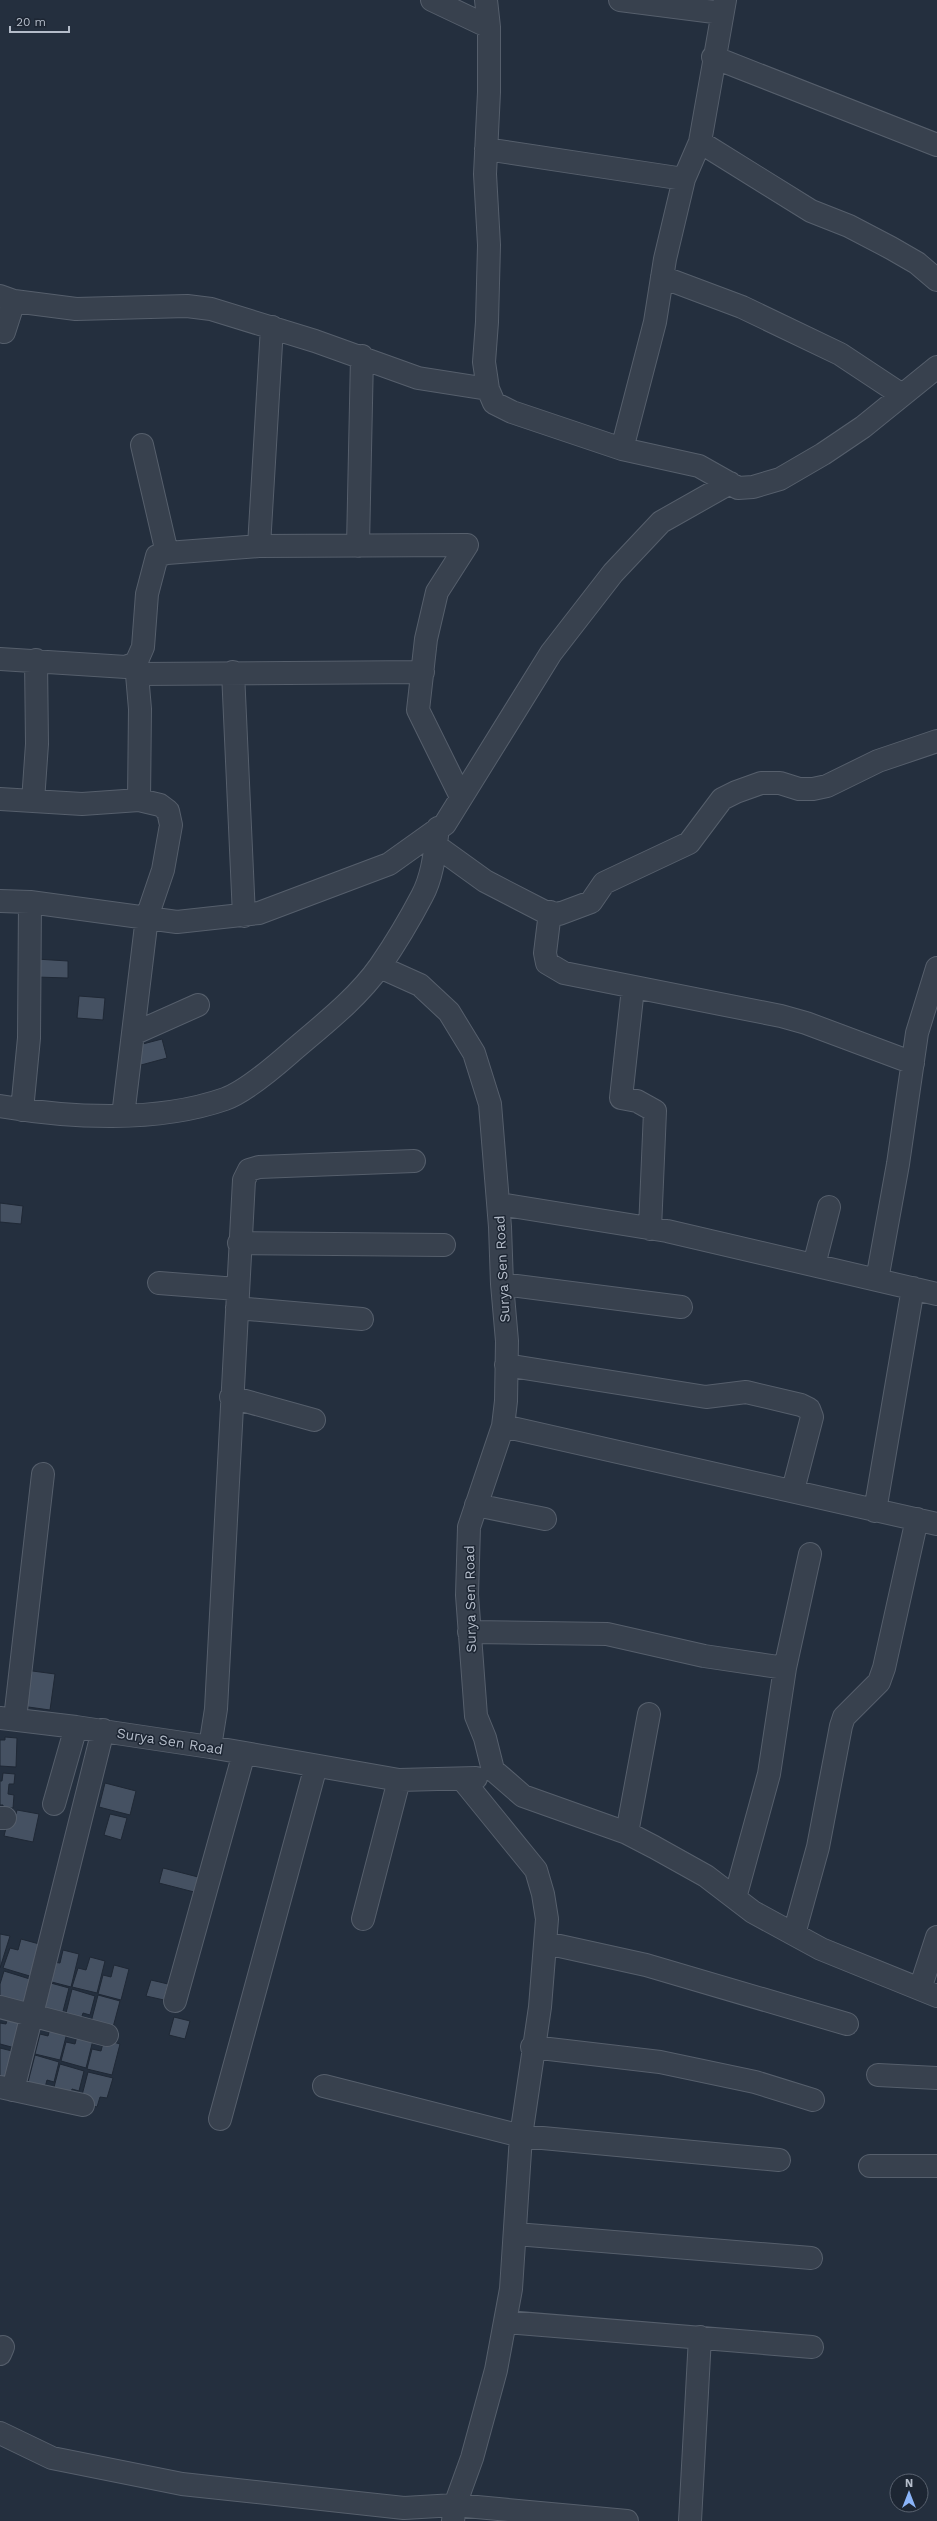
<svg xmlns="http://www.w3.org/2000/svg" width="937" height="2521" viewBox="0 0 937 2521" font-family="'Work Sans',sans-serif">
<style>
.building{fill:#455162;stroke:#1f2835}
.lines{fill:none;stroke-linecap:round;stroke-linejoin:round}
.minor-casing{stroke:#565f6c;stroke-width:24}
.minor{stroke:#38414e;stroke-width:22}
.labels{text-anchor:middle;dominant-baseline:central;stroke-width:3;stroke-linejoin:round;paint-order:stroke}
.street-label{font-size:14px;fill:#b4bcc9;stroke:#1d2633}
</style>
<rect width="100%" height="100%" fill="#242f3e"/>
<path class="building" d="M 36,959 L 68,961 L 68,978 L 36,977 Z
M 79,996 L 105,998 L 103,1020 L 77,1018 Z
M 162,1039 L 167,1058 L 141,1065 L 135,1046 Z
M 0,1203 L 23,1206 L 21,1224 L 0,1222 Z
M 25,1670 L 55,1674 L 50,1710 L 21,1706 Z
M 5,1737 L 17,1738 L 16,1767 L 0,1766 L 0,1740 L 5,1740 Z
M 3,1773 L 15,1774 L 14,1784 L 9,1784 L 8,1794 L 14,1795 L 13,1808 L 3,1808 L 3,1805 L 0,1805 L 0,1781 L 2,1781 Z
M 105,1783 L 136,1791 L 130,1815 L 99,1807 Z
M 17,1810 L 39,1814 L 33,1842 L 4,1836 L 10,1812 L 16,1814 Z
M 110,1814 L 127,1818 L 121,1840 L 104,1835 Z
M 163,1868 L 202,1878 L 198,1893 L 159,1883 Z
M 0,1934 L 10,1936 L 0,1968 Z
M 21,1939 L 43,1945 L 33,1977 L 3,1968 L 10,1948 L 18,1950 Z
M 63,1950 L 79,1954 L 71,1987 L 48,1981 L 53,1962 L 60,1963 Z
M 90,1957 L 105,1961 L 97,1993 L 72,1987 L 78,1968 L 86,1970 Z
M 114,1965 L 129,1969 L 121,2000 L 98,1994 L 103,1975 L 111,1977 Z
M 4,1971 L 33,1980 L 24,2008 L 0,2002 L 0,1984 Z
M 151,1980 L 168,1984 L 164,2000 L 146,1996 Z
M 47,1982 L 69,1988 L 61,2019 L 39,2013 Z
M 72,1989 L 95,1996 L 90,2015 L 83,2013 L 79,2026 L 64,2021 Z
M 98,1995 L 120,2001 L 112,2031 L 90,2026 Z
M 9,2013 L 27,2017 L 19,2049 L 0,2044 L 0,2023 L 6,2024 Z
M 174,2017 L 190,2021 L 185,2039 L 169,2035 Z
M 51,2025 L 68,2029 L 60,2060 L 35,2054 L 40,2034 L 48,2036 Z
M 78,2032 L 94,2036 L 86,2068 L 61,2061 L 66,2042 L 75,2044 Z
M 104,2039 L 120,2044 L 112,2075 L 87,2069 L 92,2049 L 101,2051 Z
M 0,2048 L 16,2052 L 9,2081 L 0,2079 Z
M 35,2055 L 59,2062 L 54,2082 L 47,2080 L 44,2091 L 27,2086 Z
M 60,2064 L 84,2071 L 79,2091 L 72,2089 L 69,2099 L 52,2095 Z
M 88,2072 L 113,2078 L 107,2098 L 100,2097 L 97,2107 L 80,2103 Z"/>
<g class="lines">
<g class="minor-casing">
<path id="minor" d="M 432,0 L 489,27
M 486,0 L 489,27 L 489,92 L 485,174 L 489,245 L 487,322 L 484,362 L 488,389 L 494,403 L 512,412 L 622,449 L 699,466 L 738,488 L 753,487 L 780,479 L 823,454 L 863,427 L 937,367
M 620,0 L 722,13
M 713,57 L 937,145
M 700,142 L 811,211 L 849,226 L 891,248 L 917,263 L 937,280
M 486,149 L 684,179
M 662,277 L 742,307 L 840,354 L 902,395
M 0,296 L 14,301 L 76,309 L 187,306 L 211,309 L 315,341 L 418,378 L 488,389
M 4,332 L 14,301
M 142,445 L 167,553
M 622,449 L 655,322 L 665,259 L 684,179 L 700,142 L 725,0
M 259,546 L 272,327
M 358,546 L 362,356
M 0,659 L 126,667 L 136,663 L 143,647 L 147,594 L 157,556 L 167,553 L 259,546 L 467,545
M 233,672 L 244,916
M 139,674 L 423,672
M 461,797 L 418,710 L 426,639 L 437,592 L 467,545
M 0,799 L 82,804 L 139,800
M 33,801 L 37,744 L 36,660
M 435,845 L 485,881 L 543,911 L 559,914 L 591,902 L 604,883 L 689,843 L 722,799 L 736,792 L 761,783 L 780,783 L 799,789 L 813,789 L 827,786 L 878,761 L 937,741
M 0,901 L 30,902 L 177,922 L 259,913 L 389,864 L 445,824 L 551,653 L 613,573 L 661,522 L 730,483
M 550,912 L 545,953 L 547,963 L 564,973 L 781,1016 L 806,1023 L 913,1063
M 380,967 L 420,985 L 449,1012 L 474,1053 L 490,1104 L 500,1227 L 502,1284 L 507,1341 L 506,1401 L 503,1426 L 469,1527 L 467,1595 L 476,1716 L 485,1738 L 493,1770 L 523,1796 L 627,1833 L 654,1847 L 706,1876 L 753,1912 L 821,1949 L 937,1996
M 633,988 L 621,1098 L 637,1101 L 655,1111 L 650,1229
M 133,1034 L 198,1005
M 0,1106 C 70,1118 156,1123 225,1099 C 245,1092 273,1068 289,1054 C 320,1027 356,1000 380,966 C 395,944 410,919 422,896 C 433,876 435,850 438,828
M 22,1110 L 29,1038 L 30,902
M 123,1116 L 147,917 L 163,870 L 171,825 L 168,811 L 160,805 L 139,800 L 140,709 L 136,663
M 499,1204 L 667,1231 L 937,1294
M 239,1243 L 444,1245
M 814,1265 L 829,1207
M 877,1280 L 898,1164 L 917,1033 L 937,968
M 159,1283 L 237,1289
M 502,1284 L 681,1307
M 237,1308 L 362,1319
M 506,1365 L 706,1397 L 746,1392 L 801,1405 L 809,1409 L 812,1417 L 793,1490
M 231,1397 L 314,1420
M 503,1426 L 937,1524
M 476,1505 L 545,1519
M 875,1511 L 913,1288
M 469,1632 L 607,1634 L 704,1656 L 785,1668
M 0,1718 L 76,1727 L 210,1747 L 399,1780 L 476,1778
M 15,1719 L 43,1474
M 210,1747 L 216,1709 L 244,1180 L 249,1170 L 259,1167 L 414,1161
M 54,1804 L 76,1727
M 0,1818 L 5,1818
M 627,1833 L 649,1714
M 735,1898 L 769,1774 L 785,1668 L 810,1554
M 363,1919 L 399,1780
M 794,1934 L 818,1847 L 841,1726 L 844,1717 L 879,1682 L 884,1668 L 917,1519
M 546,1943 L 646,1965 L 847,2024
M 920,1989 L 937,1937
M 175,2001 L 244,1753
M 0,2007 L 107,2035
M 532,2047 L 660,2062 L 755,2082 L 813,2100
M 878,2075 L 937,2078
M 324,2086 L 521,2136 L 779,2160
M 0,2087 L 83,2105
M 13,2090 L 103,1730
M 220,2119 L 316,1766
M 870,2166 L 937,2166
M 516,2234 L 811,2258
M 506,2322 L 812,2347
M 0,2354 L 3,2347
M 0,2433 L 52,2458 L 182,2484 L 404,2508 L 455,2505 L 472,2458 L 496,2370 L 511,2289 L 521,2136 L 540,2007 L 547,1919 L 543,1894 L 536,1870 L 462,1779
M 453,2521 L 455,2505 L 627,2521
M 690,2521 L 700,2337"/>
</g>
<use href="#minor" class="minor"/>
</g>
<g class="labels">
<g class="street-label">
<text transform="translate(502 1269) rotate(-93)">Surya Sen Road</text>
<text transform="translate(470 1599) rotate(-91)">Surya Sen Road</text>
<text transform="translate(170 1741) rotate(9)">Surya Sen Road</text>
</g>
</g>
<g transform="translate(909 2493)"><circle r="19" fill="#1d2633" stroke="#59626f"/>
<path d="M0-3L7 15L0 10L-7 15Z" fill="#8ab4f8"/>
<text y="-6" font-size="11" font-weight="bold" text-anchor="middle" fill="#b4bcc9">N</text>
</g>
<path d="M10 26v6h59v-6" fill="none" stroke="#b4bcc9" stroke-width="2"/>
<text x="16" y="26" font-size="12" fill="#b4bcc9" stroke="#1d2633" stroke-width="3" paint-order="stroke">20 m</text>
</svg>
